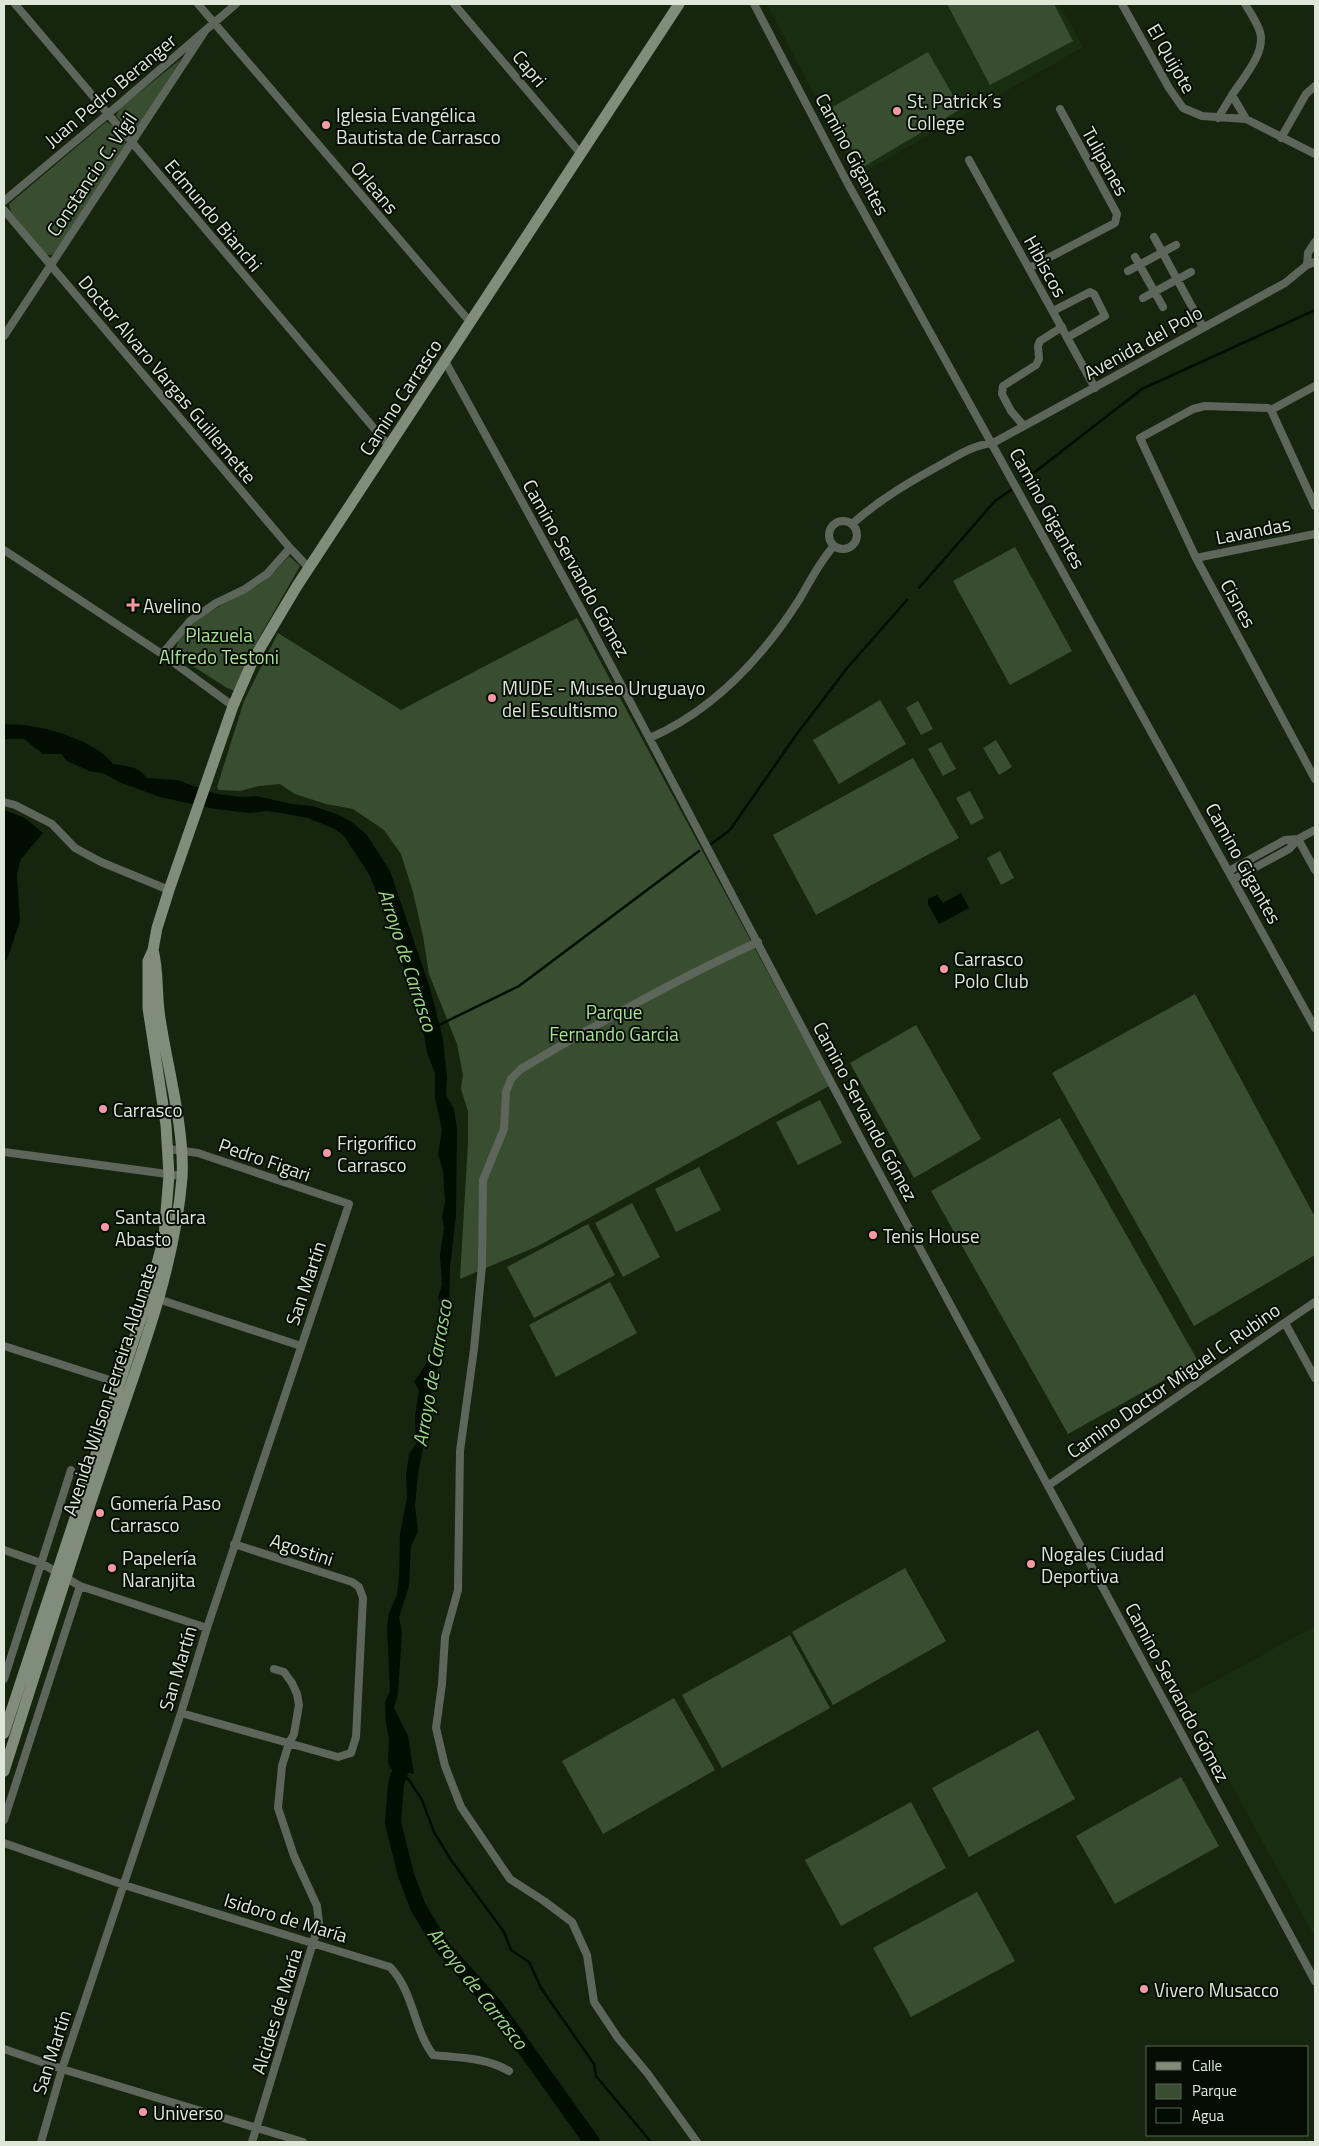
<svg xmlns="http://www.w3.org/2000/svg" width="1319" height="2146" viewBox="0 0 1319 2146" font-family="'Titillium Web',sans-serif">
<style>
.built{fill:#192e10}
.green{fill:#394e31}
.water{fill:#000d00}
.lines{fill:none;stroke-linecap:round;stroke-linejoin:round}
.stream{stroke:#000d00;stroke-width:2.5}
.river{stroke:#000d00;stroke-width:16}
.street{stroke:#5d665a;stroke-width:8}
.secondary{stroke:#7f8d7a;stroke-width:11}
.poi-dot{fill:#f49aa3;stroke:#060d04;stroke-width:2}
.labels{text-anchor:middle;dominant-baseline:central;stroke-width:4;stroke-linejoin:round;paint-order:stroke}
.street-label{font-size:19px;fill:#dde8d8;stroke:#060d04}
.poi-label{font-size:19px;fill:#dde8d8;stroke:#060d04;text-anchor:start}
.park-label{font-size:19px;fill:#abe295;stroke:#060d04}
.water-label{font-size:20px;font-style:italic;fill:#9dd387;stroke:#060d04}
</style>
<rect width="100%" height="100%" fill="#16260e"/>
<path class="built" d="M 767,4 L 1059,4 L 1083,47 L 857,176 Z
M 1315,1626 L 1315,1937 L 1184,1698 Z"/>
<path class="green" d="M 947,4 L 1054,4 L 1073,41 L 990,85 Z
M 928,52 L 961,109 L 863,167 L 829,109 Z
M 181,59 L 137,129 L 135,131 L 129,130 L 116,116 L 119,109 Z
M 106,122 C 114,124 126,137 126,145 L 55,252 L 51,255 L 46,255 L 11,212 L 9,204 Z
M 1015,547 L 1072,651 L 1010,685 L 953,581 Z
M 289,556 L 300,566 L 247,659 L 235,691 L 227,688 L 179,657 C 162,629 242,596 259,585 C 271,577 280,566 289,556 Z
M 577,618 L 829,1086 L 538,1246 L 460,1279 L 468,1143 L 468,1111 L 461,1089 L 463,1075 L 457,1044 L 429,974 L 423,936 L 413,892 L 401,854 L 384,830 L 353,809 L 326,804 L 295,794 L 280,784 L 259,786 L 240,791 L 219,790 L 217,787 L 244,701 L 278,633 L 401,710 Z
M 880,700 L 906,744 L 839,784 L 813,740 Z
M 918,701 L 933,729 L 921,735 L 906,708 Z
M 996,740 L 1012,767 L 999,775 L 983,748 Z
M 941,742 L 956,769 L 943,776 L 928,749 Z
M 913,758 L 959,838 L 816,915 L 773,835 Z
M 970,791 L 984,818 L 971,825 L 956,798 Z
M 1000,851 L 1014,878 L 1001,885 L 987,858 Z
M 1195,994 L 1315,1217 L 1315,1255 L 1194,1326 L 1052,1073 Z
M 916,1025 L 981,1139 L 914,1178 L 850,1063 Z
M 820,1100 L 842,1143 L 798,1165 L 776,1122 Z
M 1060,1118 L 1198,1361 L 1068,1434 L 931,1191 Z
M 699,1167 L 721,1210 L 676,1232 L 655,1189 Z
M 632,1203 L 660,1257 L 623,1277 L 595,1223 Z
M 588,1224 L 615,1275 L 534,1318 L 507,1267 Z
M 610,1282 L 637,1333 L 556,1377 L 529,1325 Z
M 905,1568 L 946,1641 L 833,1705 L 792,1632 Z
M 790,1635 L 830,1708 L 722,1768 L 682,1695 Z
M 674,1698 L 715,1770 L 603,1834 L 562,1761 Z
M 1038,1730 L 1075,1799 L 969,1857 L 932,1788 Z
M 1181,1777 L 1219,1846 L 1115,1904 L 1076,1836 Z
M 911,1802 L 946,1868 L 841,1926 L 805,1860 Z
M 977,1892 L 1015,1961 L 911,2017 L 873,1948 Z"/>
<path class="water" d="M 4,724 C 10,725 17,724 24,725 C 51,728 97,742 113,764 C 127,766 138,766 147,778 L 177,780 L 217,794 L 242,797 L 256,796 L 292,804 L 312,806 L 337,814 L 353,823 L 367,835 L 390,871 L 430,988 L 443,1039 L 447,1077 L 446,1095 L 454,1109 L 457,1129 L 456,1215 L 450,1268 L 449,1314 L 446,1337 L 430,1395 L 429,1417 L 418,1474 L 415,1506 L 418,1531 L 411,1546 L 409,1586 L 399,1617 L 402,1632 L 398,1694 L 394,1708 L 408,1736 L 414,1774 L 391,1769 L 388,1762 L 389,1739 L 386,1723 L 385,1702 L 390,1691 L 387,1626 L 389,1613 L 397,1595 L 399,1576 L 400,1534 L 407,1497 L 406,1475 L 409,1454 L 416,1444 L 415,1416 L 419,1390 L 414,1382 C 430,1360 449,1324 438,1297 L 442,1285 L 440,1255 L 444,1228 L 442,1217 L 445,1202 L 443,1170 L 438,1154 L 442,1130 L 435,1098 L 435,1073 L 427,1053 L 419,1007 L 414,997 L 414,988 L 407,981 L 399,950 L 387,917 L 369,874 L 344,836 L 335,829 L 308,818 L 281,813 L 267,811 L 250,813 L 215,809 L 160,797 L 119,782 L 105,774 L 89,771 L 67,761 L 61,754 L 43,754 L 24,739 L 4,739 Z
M 4,810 L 25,818 L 43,833 L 21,859 L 17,874 L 20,921 L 7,960 L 4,961 Z
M 961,893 L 969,908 L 939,924 L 928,904 L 928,899 L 937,895 L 943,903 Z"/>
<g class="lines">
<path class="stream" d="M 1022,482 L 1142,389 L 1315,310
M 919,588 L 995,501 L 1011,490
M 711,844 L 730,830 L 796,735 L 848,667 L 907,600
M 437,1026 L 519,986 L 699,851
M 401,1772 L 409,1780 L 422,1800 L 434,1832 L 451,1860 L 504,1932 L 511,1950 L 529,1962 L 541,1988 L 594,2064 L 596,2076 L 651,2142"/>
<path class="river" d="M 400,1750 L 402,1767 L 396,1783 L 393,1823 L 406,1875 L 418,1907 L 442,1947 L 494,2005 L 592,2142"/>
<path class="street" d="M 15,4 L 389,446
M 198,4 L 470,322
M 454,4 L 581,154
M 754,4 L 848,184 L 1315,1028
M 1122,4 L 1169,88 L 1183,108 L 1202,116 L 1246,119 L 1315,154
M 1245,4 C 1250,12 1257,22 1260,32 C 1266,53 1243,78 1232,95 L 1246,119
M 1218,118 L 1232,95
M 1281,138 L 1306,94 L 1315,86
M 969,160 L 1095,388
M 4,201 L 108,114 L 236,4
M 4,210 L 290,548 L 309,568
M 1154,237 L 1203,327
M 1135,257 L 1163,307
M 1307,265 L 1308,253 L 1315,242
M 1029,268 L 1115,223 L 1117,214 L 1060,109
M 1128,271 L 1176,245
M 1143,298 L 1191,272
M 1053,311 L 1090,292 L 1094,294 L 1105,316 L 1068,337
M 4,336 L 205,31
M 445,361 L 588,622 L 862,1141 L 1315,1981
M 1271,410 L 1268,408 L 1205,406 L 1193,409 L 1140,438 L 1196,558 L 1315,779
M 1271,410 L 1315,506
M 1271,410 L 1315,386
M 1024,426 L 1011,411 L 1002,394 L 1003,386 L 1036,365 L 1039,359 L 1038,346 L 1040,341 L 1062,327
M829 535a14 14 0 1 1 28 0a14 14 0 1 1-28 0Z
M 852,524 C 880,499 911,481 944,463 C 960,454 974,445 993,443 L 1285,283 L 1307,265 L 1315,262
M 4,550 L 162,654 L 233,706
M 1196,558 L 1315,534
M 162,654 L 190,621 L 216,603 L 245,589 L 267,574 L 290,548
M 650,738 C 714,710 762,658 799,600 C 810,582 819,562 834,546
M 4,802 L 15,805 L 52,824 L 75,848 L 101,862 L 169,890
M 1298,839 L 1315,870
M 1229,871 L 1285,840 L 1298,839
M 1234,879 L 1289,849 L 1298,839 L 1315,830
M 4,1152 L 182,1176
M 158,1299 L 301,1346
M 1285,1323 L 1315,1378
M 4,1346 L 119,1383
M 1049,1485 L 1315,1302
M 4,1550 L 41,1563 L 80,1586 L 207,1628
M 4,1679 L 71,1470
M 181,1713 L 338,1757 L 351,1753 L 356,1737 L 363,1598 L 359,1587 L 352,1582 L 234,1544
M 4,1820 L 80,1586
M 4,1843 L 124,1885 L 390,1967 C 414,1992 413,2028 433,2055 C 460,2058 485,2057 509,2071
M 4,2049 L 62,2069 L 303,2142
M 41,2142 L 62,2069 L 181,1713 L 207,1628 L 349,1204 L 198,1153 L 169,1149
M 252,2142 L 319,1923 L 317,1906 L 294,1856 L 278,1808 L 282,1766 L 289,1743 L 294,1734 L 299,1705 L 297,1694 L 292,1683 L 284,1672 L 274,1669
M 697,2142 L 648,2074 L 618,2038 L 594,2002 L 587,1955 L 572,1922 L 544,1901 L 510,1879 L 461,1807 L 445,1766 L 436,1728 L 442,1684 L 445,1637 L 458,1590 L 460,1451 L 474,1349 L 482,1266 L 483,1180 L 504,1129 L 506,1092 L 511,1079 L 521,1069 C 598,1023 677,979 758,942"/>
<path class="secondary" d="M 4,1733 L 149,1294 L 164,1237 L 169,1175 L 166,1125 L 148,1008 L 148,961 L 153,950 L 157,928 L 169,890 L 233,706 L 253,660 L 297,586 L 679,4
M 4,1771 C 38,1665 71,1559 107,1454 C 137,1364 174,1274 182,1178 C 185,1130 167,1066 160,1018 C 156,995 159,972 153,950"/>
</g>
<g class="poi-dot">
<circle cx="897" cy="111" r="5"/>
<circle cx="326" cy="125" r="5"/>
<path d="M130.5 597.5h5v5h5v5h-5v5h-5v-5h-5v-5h5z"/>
<circle cx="492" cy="698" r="5"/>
<circle cx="944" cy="969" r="5"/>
<circle cx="103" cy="1109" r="5"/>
<circle cx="327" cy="1153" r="5"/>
<circle cx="105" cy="1227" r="5"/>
<circle cx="873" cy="1235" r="5"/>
<circle cx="100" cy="1513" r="5"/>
<circle cx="1031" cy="1564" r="5"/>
<circle cx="112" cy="1568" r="5"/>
<circle cx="1144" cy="1989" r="5"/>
<circle cx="143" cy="2112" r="5"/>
</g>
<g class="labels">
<g class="street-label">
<text transform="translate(1172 58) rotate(60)">El Quijote</text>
<text transform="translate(530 68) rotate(50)">Capri</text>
<text transform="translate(110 90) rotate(-40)">Juan Pedro Beranger</text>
<text transform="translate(853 154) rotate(62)">Camino Gigantes</text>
<text transform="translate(1106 161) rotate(61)">Tulipanes</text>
<text transform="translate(91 174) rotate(-56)">Constancio C. Vigil</text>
<text transform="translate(375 187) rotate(50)">Orleans</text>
<text transform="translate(214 215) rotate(50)">Edmundo Bianchi</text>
<text transform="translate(1046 266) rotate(61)">Hibiscos</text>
<text transform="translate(1143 342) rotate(-29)">Avenida del Polo</text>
<text transform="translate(168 379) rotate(50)">Doctor Alvaro Vargas Guillemette</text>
<text transform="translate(400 397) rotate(-57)">Camino Carrasco</text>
<text transform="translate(1048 508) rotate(61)">Camino Gigantes</text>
<text transform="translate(1253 530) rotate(-11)">Lavandas</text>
<text transform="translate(577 568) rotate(61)">Camino Servando Gómez</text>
<text transform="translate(1239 603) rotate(61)">Cisnes</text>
<text transform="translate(1244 863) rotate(61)">Camino Gigantes</text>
<text transform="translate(866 1111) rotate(62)">Camino Servando Gómez</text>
<text transform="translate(265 1159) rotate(19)">Pedro Figari</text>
<text transform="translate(305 1283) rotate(-71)">San Martín</text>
<text transform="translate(1173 1380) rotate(-35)">Camino Doctor Miguel C. Rubino</text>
<text transform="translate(109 1389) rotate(-72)">Avenida Wilson Ferreira Aldunate</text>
<text transform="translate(302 1549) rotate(18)">Agostini</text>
<text transform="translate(177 1668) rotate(-73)">San Martín</text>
<text transform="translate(1178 1692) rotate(62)">Camino Servando Gómez</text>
<text transform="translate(286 1917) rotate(17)">Isidoro de María</text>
<text transform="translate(276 2011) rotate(-73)">Alcides de María</text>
<text transform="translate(51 2052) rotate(-72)">San Martín</text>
</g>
<g class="poi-label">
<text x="907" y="100">St. Patrick´s<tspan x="907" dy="22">College</tspan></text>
<text x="336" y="114">Iglesia Evangélica<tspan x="336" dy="22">Bautista de Carrasco</tspan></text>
<text x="143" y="605">Avelino</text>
<text x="502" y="687">MUDE - Museo Uruguayo<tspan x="502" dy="22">del Escultismo</tspan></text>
<text x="954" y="958">Carrasco<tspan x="954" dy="22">Polo Club</tspan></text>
<text x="113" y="1109">Carrasco</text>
<text x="337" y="1142">Frigorífico<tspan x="337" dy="22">Carrasco</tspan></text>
<text x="115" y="1216">Santa Clara<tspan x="115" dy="22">Abasto</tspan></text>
<text x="883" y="1235">Tenis House</text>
<text x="110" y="1502">Gomería Paso<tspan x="110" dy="22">Carrasco</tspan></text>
<text x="1041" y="1553">Nogales Ciudad<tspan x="1041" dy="22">Deportiva</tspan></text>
<text x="122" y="1557">Papelería<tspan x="122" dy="22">Naranjita</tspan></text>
<text x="1154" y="1989">Vivero Musacco</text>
<text x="153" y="2112">Universo</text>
</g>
<g class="park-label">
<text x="219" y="634">Plazuela<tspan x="219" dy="22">Alfredo Testoni</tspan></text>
<text x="614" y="1011">Parque<tspan x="614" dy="22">Fernando Garcia</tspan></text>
</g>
<g class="water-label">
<text transform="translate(408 960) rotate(72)">Arroyo de Carrasco</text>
<text transform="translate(432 1373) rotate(-80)">Arroyo de Carrasco</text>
<text transform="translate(478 1988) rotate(52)">Arroyo de Carrasco</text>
</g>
</g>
<rect width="1319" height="2146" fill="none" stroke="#dde8d8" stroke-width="10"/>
<rect x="1146" y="2046" width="162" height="90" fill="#060d04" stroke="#5c6559"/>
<rect x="1156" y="2062" width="25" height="8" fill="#7f8d7a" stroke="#5c6559"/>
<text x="1192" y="2071" font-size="15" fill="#dde8d8">Calle</text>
<rect x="1156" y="2084" width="25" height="15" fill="#394e31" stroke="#5c6559"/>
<text x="1192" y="2096" font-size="15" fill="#dde8d8">Parque</text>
<rect x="1156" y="2108" width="25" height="15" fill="#000d00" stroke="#5c6559"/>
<text x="1192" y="2121" font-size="15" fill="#dde8d8">Agua</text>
</svg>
